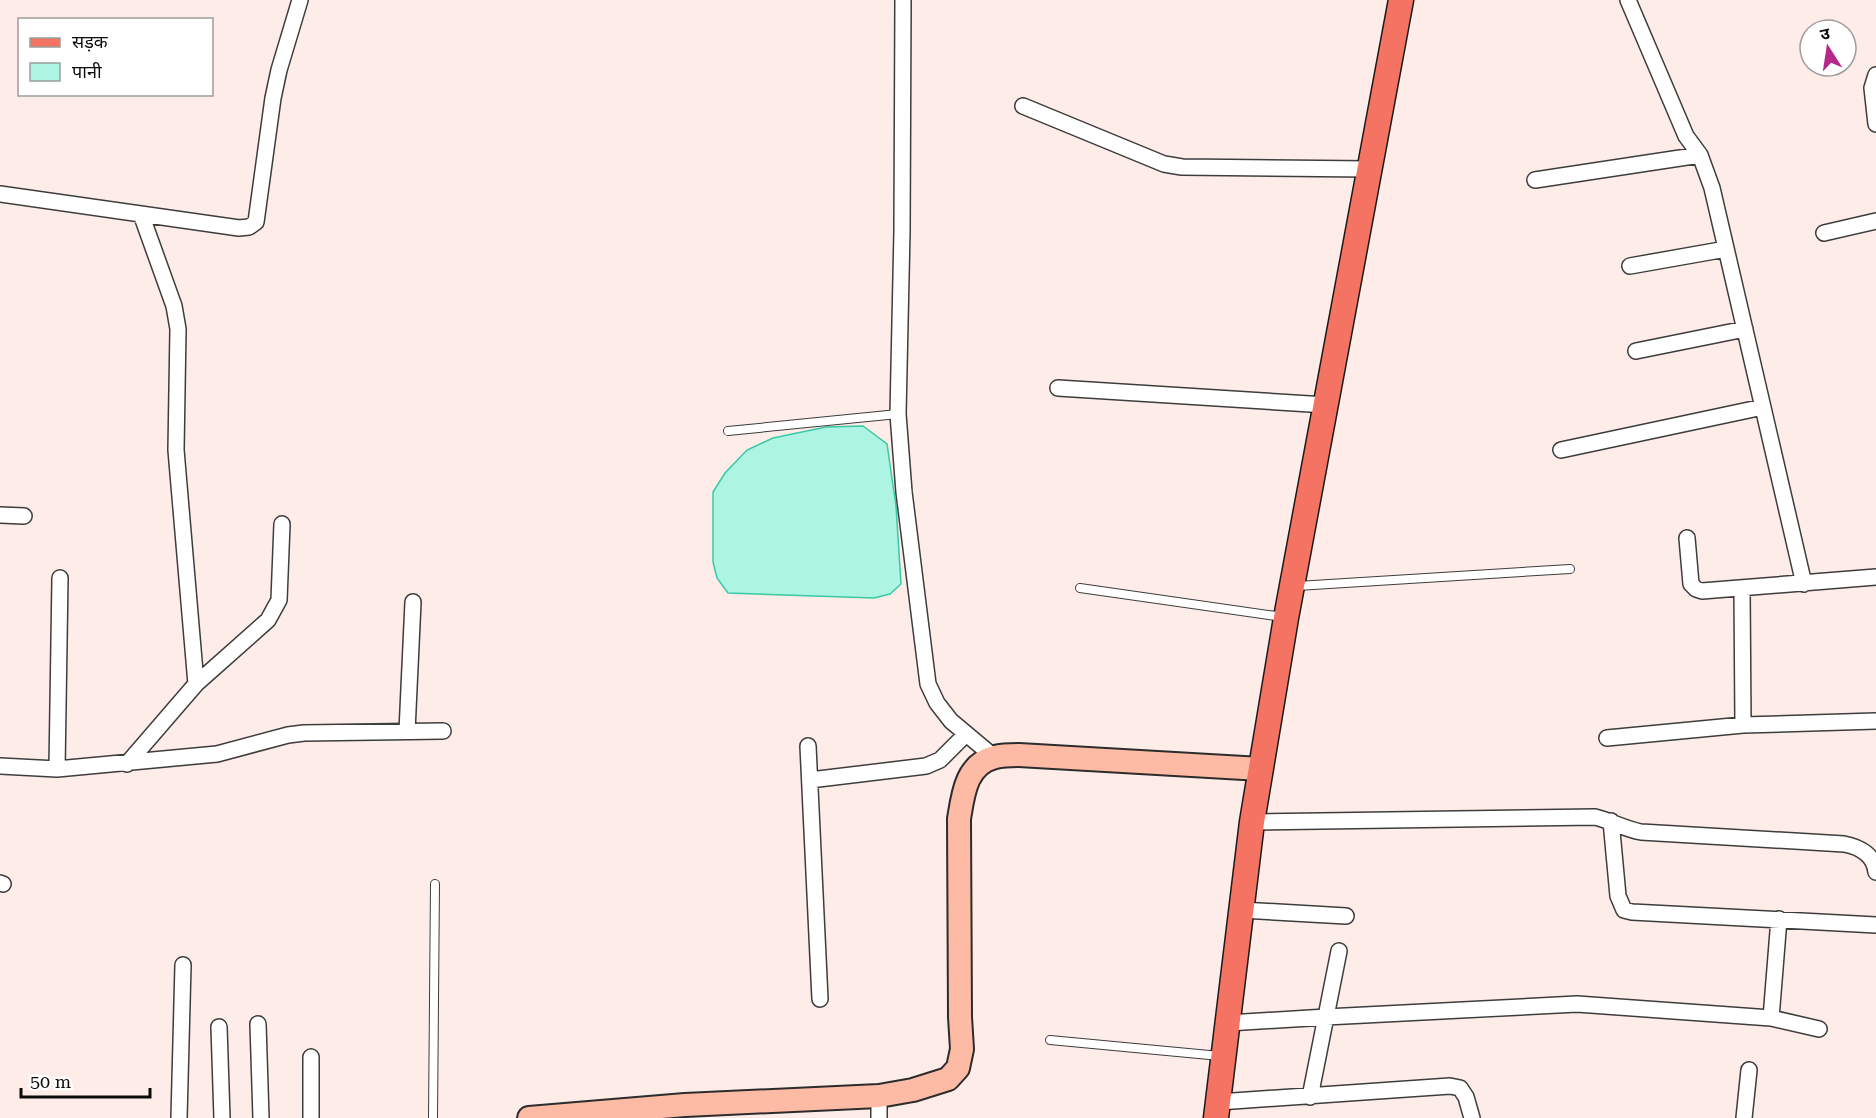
<svg xmlns="http://www.w3.org/2000/svg" width="1876" height="1118" viewBox="0 0 1876 1118" font-family="'Roboto Serif','Noto Sans Devanagari',serif">
<style>
.water{fill:#aef4e2;stroke:#38c9a6;stroke-width:1.5}
.lines{fill:none;stroke-linecap:round;stroke-linejoin:round}
.lane-casing{stroke:#3d3d3d;stroke-width:10}
.street-casing{stroke:#3d3d3d;stroke-width:18}
.secondary-casing{stroke:#2c2c2c;stroke-width:26}
.primary-casing{stroke:#1b1b1b;stroke-width:27}
.lane{stroke:#fff;stroke-width:8}
.street{stroke:#fff;stroke-width:15}
.secondary{stroke:#fdbba5;stroke-width:22}
.primary{stroke:#f57362;stroke-width:24}
</style>
<rect width="100%" height="100%" fill="#feece8"/>
<path class="water" d="M 863,426 L 887,444 L 896,506 L 901,584 L 890,594 L 874,598 L 728,593 L 717,578 L 713,562 L 713,492 L 725,473 L 747,450 L 773,438 L 826,427 Z"/>
<g class="lines">
<g class="lane-casing">
<path id="lane" d="M 728,431 L 898,414
M 1297,586 L 1570,569
M 1080,588 L 1283,617
M 1050,1040 L 1220,1056
M 433,1118 L 435,884"/>
</g>
<g class="street-casing">
<path id="street" d="M 903,0 L 902,231 L 898,414 L 904,492 L 928,684 L 937,703 L 951,721 L 994,757
M 1628,0 L 1686,136 L 1700,155 L 1712,188 L 1804,584
M 1876,75 L 1872,88 L 1876,124
M 1023,106 L 1164,164 L 1182,167 L 1369,169
M 1535,180 L 1700,155
M 0,194 L 239,228 L 249,227 L 256,222 L 273,98 L 279,70 L 300,0
M 141,214 L 174,306 L 178,329 L 176,450 L 196,684
M 1824,233 L 1876,221
M 1630,266 L 1726,249
M 1636,351 L 1745,329
M 1058,388 L 1326,405
M 1561,450 L 1763,407
M 0,515 L 24,516
M 1687,538 L 1691,584 L 1696,589 L 1702,591 L 1876,577
M 1742,589 L 1743,725
M 407,731 L 413,602
M 1607,738 L 1743,725 L 1876,721
M 808,746 L 820,999
M 127,764 L 196,684 L 268,620 L 279,600 L 282,524
M 0,766 L 57,769 L 217,754 L 288,735 L 304,733 L 443,731
M 57,769 L 60,578
M 810,780 L 926,766 L 940,760 L 966,734
M 1611,821 L 1618,896 L 1624,910 L 1632,912 L 1876,925
M 1252,822 L 1595,817 C 1611,821 1625,829 1641,832 L 1844,844 C 1860,847 1874,855 1876,872
M 0,883 L 3,884
M 1242,910 L 1346,916
M 1771,1018 L 1779,919
M 1228,1023 L 1326,1017 L 1577,1004 L 1771,1018 L 1819,1029
M 258,1024 L 261,1118
M 219,1027 L 222,1118
M 311,1057 L 311,1118
M 1310,1097 L 1339,951
M 1219,1102 L 1450,1086 L 1460,1088 L 1466,1097 L 1472,1118
M 179,1118 L 183,965
M 879,1118 L 879,1096
M 1744,1118 L 1749,1070"/>
</g>
<g class="secondary-casing">
<path id="secondary" d="M 529,1118 L 685,1105 L 879,1096 L 913,1090 L 948,1079 L 958,1068 L 962,1049 L 960,1017 L 959,819 C 963,794 966,764 995,757 C 1003,755 1012,755 1019,755 L 1261,769"/>
</g>
<g class="primary-casing">
<path id="primary" d="M 1216,1118 L 1252,822 L 1286,618 L 1401,0"/>
</g>
<use href="#lane" class="lane"/>
<use href="#street" class="street"/>
<use href="#secondary" class="secondary"/>
<use href="#primary" class="primary"/>
</g>
<rect x="18" y="18" width="195" height="78" fill="#ffffff" stroke="#9d9d9d" stroke-width="1.5"/>
<rect x="30" y="38" width="30" height="9" fill="#f57362" stroke="#9d9d9d" stroke-width="1.5"/>
<text x="72" y="48" font-size="18" fill="#0a0a0a">सड़क</text>
<rect x="30" y="63" width="30" height="18" fill="#aef4e2" stroke="#9d9d9d" stroke-width="1.5"/>
<text x="72" y="78" font-size="18" fill="#0a0a0a">पानी</text>
<g transform="translate(1828 48) rotate(348)"><circle r="28" fill="#ffffff" stroke="#9d9d9d" stroke-width="1.5"/>
<path d="M0-4.5L10 22L0 15L-10 22Z" fill="#b52788"/>
<text y="-9" font-size="16" font-weight="bold" text-anchor="middle" fill="#0a0a0a">उ</text>
</g>
<path d="M21 1088v9h129v-9" fill="none" stroke="#0a0a0a" stroke-width="3"/>
<text x="30" y="1088" font-size="18" fill="#0a0a0a" stroke="#ffffff" stroke-width="4.5" paint-order="stroke">50 m</text>
</svg>
